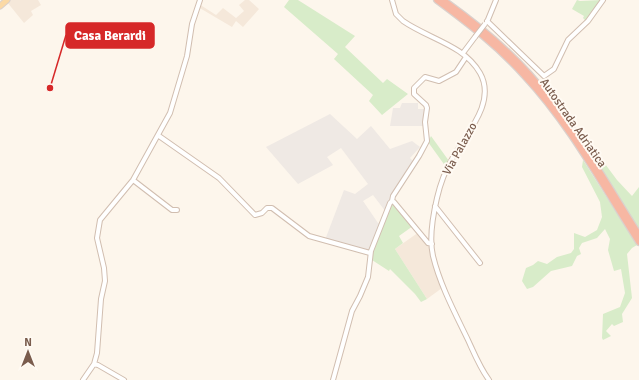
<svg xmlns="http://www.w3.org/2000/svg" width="639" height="380" viewBox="0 0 639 380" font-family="Signika,sans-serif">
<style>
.residential{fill:#f5e8da}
.industrial{fill:#efe9e4}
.green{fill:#d8ecc9}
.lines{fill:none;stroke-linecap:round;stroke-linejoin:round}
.minor-casing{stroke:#d1beb0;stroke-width:6}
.major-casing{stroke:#dad1cd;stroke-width:7}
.highway-casing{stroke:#dad1cd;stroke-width:8}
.minor{stroke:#fff;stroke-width:4}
.major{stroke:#fbd9a5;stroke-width:5}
.highway{stroke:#f7b7a3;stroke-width:5.5}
.minor-bridge-casing{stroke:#d1beb0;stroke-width:6;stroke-linecap:butt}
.minor-bridge{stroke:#fff;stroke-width:4}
.labels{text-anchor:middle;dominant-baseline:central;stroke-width:4;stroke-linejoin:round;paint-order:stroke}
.street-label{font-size:12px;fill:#7a5c4d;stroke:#fffaf3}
.leader{fill:none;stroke:#d62828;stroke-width:1.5}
.callout-dot{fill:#d62828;stroke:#fffaf3;stroke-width:1.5}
.callout{fill:#d62828;stroke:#d62828;stroke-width:1.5}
.callout-label{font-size:13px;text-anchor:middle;font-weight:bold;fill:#fff}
</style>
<rect width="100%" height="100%" fill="#fdf6ec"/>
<path class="residential" d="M 9,0 L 38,0 L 41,5 L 31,11 L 33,15 L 24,23 L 7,2 Z
M 245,0 L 249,0 L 259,9 L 243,27 L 236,21 L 232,27 L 198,7 L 199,4 L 216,15 L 223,8 L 236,18 L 244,11 L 239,5 Z
M 419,232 L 430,246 L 431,254 L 442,288 L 427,299 L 395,249 Z"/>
<path class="industrial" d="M 402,103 L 418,103 L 418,109 L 424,109 L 423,126 L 390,126 L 393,108 L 400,108 Z
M 330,114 L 357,139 L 371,126 L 390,149 L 412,141 L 420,147 L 410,158 L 414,162 L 386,212 L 373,195 L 363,201 L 378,223 L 381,222 L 369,252 L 325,240 L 344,190 L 355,194 L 368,184 L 341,148 L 327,157 L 333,165 L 298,184 L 266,147 Z"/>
<path class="green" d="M 289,0 L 298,0 L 355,36 L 345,47 L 383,83 L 387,79 L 408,94 L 382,115 L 369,101 L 373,95 L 334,59 L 338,54 L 284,7 Z
M 577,0 L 580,1 L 602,0 L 586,21 L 583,18 L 584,16 L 572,9 Z
M 431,136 L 449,161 L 446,167 L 428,142 Z
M 591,145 L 617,180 L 632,196 L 639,187 L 639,229 L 587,147 Z
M 583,160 L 637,245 L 632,248 L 627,254 L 632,298 L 622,314 L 623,322 L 614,326 L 612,324 L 606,331 L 611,336 L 603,340 L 602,338 L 603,314 L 620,307 L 625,293 L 621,269 L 614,271 L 608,250 L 610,239 L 605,229 L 597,238 L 582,243 L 579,248 L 581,254 L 577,256 L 572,266 L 551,271 L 533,287 L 527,289 L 522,281 L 526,268 L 533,265 L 538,261 L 547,264 L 557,257 L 571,253 L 574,249 L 574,233 L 585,237 L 597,230 L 602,217 L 600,202 L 582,167 Z
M 393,202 L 413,226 L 399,236 L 403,243 L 395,249 L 427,299 L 421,302 L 415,294 L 390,269 L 389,271 L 372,260 L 372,252 L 391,203 Z"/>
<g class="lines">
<g class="minor-casing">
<path id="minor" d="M 392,0 L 396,14 L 403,21 C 429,39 464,45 480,73 C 497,103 465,135 452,159 C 445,171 440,185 437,198 C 433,215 429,239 433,256 C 440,285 455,313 468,340 C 474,353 480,368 489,380
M 487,21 L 544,76 L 554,69 L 568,40 L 588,21 L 603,0
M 487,22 L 496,0
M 463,53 L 475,37
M 159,136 L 219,178 L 255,215 L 262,213 L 267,208 L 272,208 L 309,236 L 370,253
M 133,180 L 172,210 L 177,210
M 392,201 L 393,196 L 419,156 L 427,141 L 425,122 L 427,108 L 426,105 L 414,94 L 414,88 L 425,77 L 439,81 L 456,72 L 466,57
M 435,206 L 480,263
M 94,364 L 98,365 L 124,380
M 83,380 L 94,364 L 97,353 L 101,299 L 105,281 L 104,268 L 97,238 L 100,220 L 133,180 L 170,113 L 187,56 L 192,24 L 200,0
M 333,380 L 352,311 L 360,296 L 368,277 L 371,251 L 390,203 L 392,201 L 394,202 L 428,243 L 432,244"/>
</g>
<g class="major-casing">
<path id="major" d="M 0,6 L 7,0"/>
</g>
<g class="highway-casing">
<path id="highway" d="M 437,0 C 468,23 498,46 524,75 C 570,124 603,186 639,242
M 443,0 C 474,22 503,45 529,74 C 572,122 604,180 639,235"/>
</g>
<use href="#minor" class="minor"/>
<use href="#major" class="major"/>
<use href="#highway" class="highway"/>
<g class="minor-bridge-casing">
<path id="minor-bridge" d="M 475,37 L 485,24"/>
</g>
<use href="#minor-bridge" class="minor-bridge"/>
</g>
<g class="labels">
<g class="street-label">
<text transform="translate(573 123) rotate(55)">Autostrada Adriatica</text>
<text transform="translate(460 149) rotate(-61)">Via Palazzo</text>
</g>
</g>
<path class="leader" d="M50 88L66 35"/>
<circle class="callout-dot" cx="50" cy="88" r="4"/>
<rect class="callout" x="66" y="23" width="88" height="25" rx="4"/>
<g class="callout-label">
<text x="110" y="40">Casa Berardi</text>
</g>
<g transform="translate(28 352)" stroke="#fffaf3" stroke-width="3" paint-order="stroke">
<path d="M0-3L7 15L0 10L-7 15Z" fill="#7a5c4d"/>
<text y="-6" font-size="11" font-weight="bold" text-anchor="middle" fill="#7a5c4d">N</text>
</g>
</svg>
